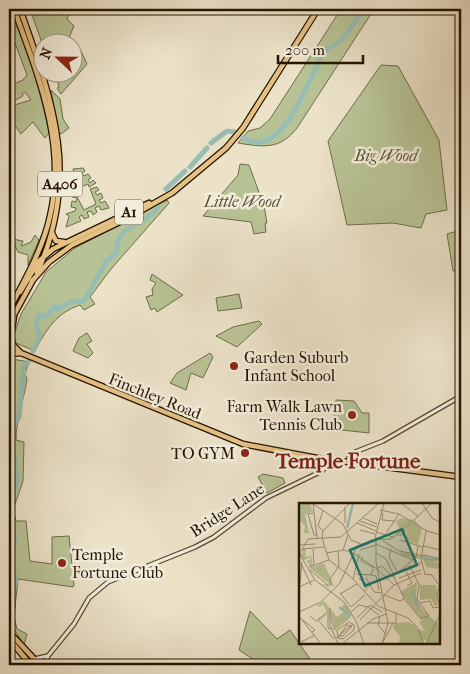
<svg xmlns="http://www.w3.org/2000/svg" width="470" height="674" viewBox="0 0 470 674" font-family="'IM FELL French Canon',serif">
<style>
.green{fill:#b8c395;stroke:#6e6c4a}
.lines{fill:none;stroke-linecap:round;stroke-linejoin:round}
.river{stroke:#98beb4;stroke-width:5}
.tertiary-casing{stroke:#564832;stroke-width:5.5}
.primary-casing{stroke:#251400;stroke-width:7}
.trunk-casing{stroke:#251400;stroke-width:7}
.tertiary{stroke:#f2ecdb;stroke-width:3}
.primary{stroke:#e6c184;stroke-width:4.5}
.trunk{stroke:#e6c184;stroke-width:4.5}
.poi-dot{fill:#8f2418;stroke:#f2ecdb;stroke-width:2}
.labels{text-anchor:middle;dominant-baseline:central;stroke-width:5;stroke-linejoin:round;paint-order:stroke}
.shield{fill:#f2ecdb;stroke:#625542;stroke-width:1}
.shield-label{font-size:15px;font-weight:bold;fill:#251400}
.park-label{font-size:16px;font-style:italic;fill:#585134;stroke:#f2ecdb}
.poi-label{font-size:16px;fill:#251400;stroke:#f2ecdb;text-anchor:start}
.street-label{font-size:16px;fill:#251400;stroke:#f2ecdb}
.district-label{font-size:21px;font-weight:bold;fill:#7a1f14;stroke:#f2ecdb}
.inset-river{fill:none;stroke:#98beb4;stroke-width:2.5}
.inset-road{fill:none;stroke:#9c9078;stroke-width:1}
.view{fill:#0f766e;fill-opacity:0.15;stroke:#0f766e;stroke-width:2.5}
.inset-edge{fill:none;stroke:#251400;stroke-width:2.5}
</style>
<rect width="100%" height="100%" fill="#ebe2c8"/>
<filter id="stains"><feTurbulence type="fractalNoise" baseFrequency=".004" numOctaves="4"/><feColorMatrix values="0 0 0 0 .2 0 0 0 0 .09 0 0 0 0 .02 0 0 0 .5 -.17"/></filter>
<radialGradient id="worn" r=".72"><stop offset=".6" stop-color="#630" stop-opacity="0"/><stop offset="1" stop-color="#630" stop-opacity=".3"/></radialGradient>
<path class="green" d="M 30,9 L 71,9 L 67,19 L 74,26 L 70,35 L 70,42 L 42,43 Z
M 341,9 L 371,9 L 369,17 L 297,128 C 280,150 263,147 238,143 L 248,131 L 260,128 L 270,119 Z
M 12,20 C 25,31 45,112 49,133 L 45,138 L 33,122 L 21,134 L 9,117 L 11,106 L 31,100 L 25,92 L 22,94 L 23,96 L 9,104 L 9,86 L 23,80 L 27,75 L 9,27 Z
M 73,46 L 81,51 L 87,64 L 61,94 L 57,88 L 59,87 L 57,79 L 53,80 L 51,73 L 72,72 Z
M 381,65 L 398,66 L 439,140 L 447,210 L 426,214 L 421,228 L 393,223 L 347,225 L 328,141 Z
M 51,90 L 60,99 L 63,119 L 69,128 L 61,134 L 58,132 Z
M 240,164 L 249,165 L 264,206 L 267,223 L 265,223 L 266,232 L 254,234 L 251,222 L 203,216 L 238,175 Z
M 83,168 L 85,171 L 82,173 L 84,176 L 88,174 L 91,178 L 88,180 L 90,183 L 93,180 L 96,183 L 89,187 L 88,184 L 81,187 L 82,190 L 73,191 L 73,188 L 78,188 L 78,184 L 74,184 L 74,178 L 78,178 L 78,175 L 74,174 L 73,169 Z
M 97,187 L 99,190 L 95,192 L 97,195 L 101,193 L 103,198 L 99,200 L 101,203 L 105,201 L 109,208 L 101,210 L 99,206 L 95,208 L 97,212 L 93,215 L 91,211 L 87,212 L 89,217 L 84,219 L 82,215 L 79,217 L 81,221 L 66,227 L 69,216 L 66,214 L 75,211 L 76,208 L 71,207 L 72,201 L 76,202 L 77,198 L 72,197 L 73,194 L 76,195 L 84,210 L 96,204 L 90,189 Z
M 167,200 L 169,203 L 111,269 L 90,297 L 95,304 L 84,310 L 80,305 C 56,313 46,330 35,351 L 16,343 L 14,335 L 21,314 L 46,272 L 75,248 Z
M 461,230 L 461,270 L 453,271 L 447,234 Z
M 9,233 L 17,240 L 23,241 L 21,246 L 31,242 L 35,235 L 39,240 L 28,265 L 28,255 L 18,252 L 14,243 L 9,248 L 11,241 Z
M 152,274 L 183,295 L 157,312 L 155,308 L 151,310 L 146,297 L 153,295 L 152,289 L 156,283 L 150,280 Z
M 239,294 L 242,308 L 218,311 L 216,298 Z
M 259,321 L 262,324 L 237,347 L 216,336 L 233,327 Z
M 87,333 L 92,341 L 87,344 L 93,353 L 88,358 L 73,351 L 79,338 Z
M 210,353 L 213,357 L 203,378 L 191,373 L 186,390 L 170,383 L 177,373 Z
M 12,359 L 29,362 L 25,374 L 27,379 C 24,399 16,421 16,440 L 24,442 L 23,481 L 13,510 L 16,521 L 26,521 L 30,561 L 52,564 L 52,537 L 69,536 L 74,585 L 73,587 L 18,579 L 14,617 L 17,629 L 27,634 L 24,645 L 9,621 L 9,360 Z
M 336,400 L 354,401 L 362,413 L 369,413 L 369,433 L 333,429 Z
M 263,474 L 283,478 L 285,483 L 267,493 L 258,477 Z
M 250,611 L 277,639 L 290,630 L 312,662 L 308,665 L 262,665 L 239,650 Z"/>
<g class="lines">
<path class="river" d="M 243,138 C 249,141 258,144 265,141 C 293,130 310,76 323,53 C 327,47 336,46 341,40 C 350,31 356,19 363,9
M 211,143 L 227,131 L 235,132
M 190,167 L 207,148
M 166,189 L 185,171
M 36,325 L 39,315 L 45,317 L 56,306 L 58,309 L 70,302 L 84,301 L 106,261 L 117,252 C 114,224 148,226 158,206
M 33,351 L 40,336 L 37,329
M 9,552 L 15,542 L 10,510 L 17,478 L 11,435 L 12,426 L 19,417 L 24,367 L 29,361
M 9,560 L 16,579 L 9,611"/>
<g class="tertiary-casing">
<path id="tertiary" d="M 348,461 L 350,454 L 383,441 L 461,396
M 34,659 L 47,656
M 45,665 L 48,656 L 74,624 L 89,598 L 108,582 L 195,547 L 214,537 L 266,498 L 322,471 L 333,460"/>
</g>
<g class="primary-casing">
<path id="primary" d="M 9,341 L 21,353 L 243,444 L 317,458 L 461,477
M 9,348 L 14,317
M 9,354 L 21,353"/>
</g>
<g class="trunk-casing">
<path id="trunk" d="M 20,9 C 53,102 81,176 37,273
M 52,233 L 56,241 L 64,242
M 32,281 L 49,262 L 72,245 L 128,218 L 172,193 L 226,148 L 243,128 L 318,9
M 20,292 L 38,262 L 53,249 L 149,203
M 9,310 C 24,281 43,249 50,216 C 67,144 38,75 14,9
M 9,324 L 33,280
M 9,632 L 40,665
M 9,639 L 31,665"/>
</g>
<use href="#tertiary" class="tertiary"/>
<use href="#primary" class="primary"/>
<use href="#trunk" class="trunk"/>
</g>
<g class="poi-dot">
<circle cx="234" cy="366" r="5"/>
<circle cx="352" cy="415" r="5"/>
<circle cx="245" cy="453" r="5"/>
<circle cx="62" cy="563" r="5"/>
</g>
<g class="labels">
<g class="shield">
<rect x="37.5" y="171.5" width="45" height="25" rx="4"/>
<rect x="115" y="199.5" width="28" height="25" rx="4"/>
</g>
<g class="shield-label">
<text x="60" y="184">A406</text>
<text x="129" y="212">A1</text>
</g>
<g class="park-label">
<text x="386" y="155">Big Wood</text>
<text x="242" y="201">Little Wood</text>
</g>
<g class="poi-label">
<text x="244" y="357">Garden Suburb<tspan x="244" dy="18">Infant School</tspan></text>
<text x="342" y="406" text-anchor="end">Farm Walk Lawn<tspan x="342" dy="18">Tennis Club</tspan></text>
<text x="235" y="453" text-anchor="end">TO GYM</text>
<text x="72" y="554">Temple<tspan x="72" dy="18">Fortune Club</tspan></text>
</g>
<g class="street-label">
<text transform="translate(155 396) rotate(22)">Finchley Road</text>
<text transform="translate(227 510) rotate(-33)">Bridge Lane</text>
</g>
<g class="district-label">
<text x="348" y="461">Temple Fortune</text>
</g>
</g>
<g transform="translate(299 503)">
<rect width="141" height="141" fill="#ebe2c8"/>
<path d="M 0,0 L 11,0 L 14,8 L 6,12 L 10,30 L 5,30 L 6,23 L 1,18 ZM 102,15 L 116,17 L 123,26 L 119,41 L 107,38 L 108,27 L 105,33 L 98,33 L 113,20 L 95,34 L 101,27 L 97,18 ZM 4,46 L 7,46 L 6,54 L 12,53 L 14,64 L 25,60 L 35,83 L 29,83 L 31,86 L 23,81 L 32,82 L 12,66 L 8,57 L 11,57 L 11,54 L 5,57 L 1,51 L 4,50 ZM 101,49 L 134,55 L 141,62 L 139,66 L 127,64 L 124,56 L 103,53 ZM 118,79 L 117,93 L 122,105 L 139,121 L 141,110 L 141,141 L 127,141 L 129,138 L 124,137 L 124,141 L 100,141 L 101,133 L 94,125 L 95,120 L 109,119 L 117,123 L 117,126 L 126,128 L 120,119 L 123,117 L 101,89 ZM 125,80 L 123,82 L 137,82 L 139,102 L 136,103 L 132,96 L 121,97 L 121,83 ZM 25,98 L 38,114 L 45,109 L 43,103 L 46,101 L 50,107 L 51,115 L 35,128 L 29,110 L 20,118 L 19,116 L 29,110 L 24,102 L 20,104 L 18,103 Z" fill="#b8c395"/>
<path class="inset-river" d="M 48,25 L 54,0M 123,55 L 142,57M 112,88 L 120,105M 40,104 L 52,113"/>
<path class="inset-road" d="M 13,0 L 44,21 L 52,37 L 62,41M 14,0 L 18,35M 102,0 L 119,13M 123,0 L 133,15 L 142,20M 24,7 L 19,23 L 24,28M 81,7 L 100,11 L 128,28 L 142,32M 14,10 L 9,11 L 15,32 L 18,32M 84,10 L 83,17 L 96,18M 64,15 L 78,21M 115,17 L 133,0M 61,18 L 78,24M 46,20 L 46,4M 58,20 L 77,28M 61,27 L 76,31M 77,29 L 94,34M 87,30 L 100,11M 77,34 L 77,59 L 89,120 L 83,141M 23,35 L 30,57 L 52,74 L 79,103 L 109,115 L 118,124 L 125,141M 76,35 L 85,0M 23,36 L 24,28 L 51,0M 101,37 L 124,44M 84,38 L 100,48 L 127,53M 77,41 L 114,57M 0,42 L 16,41M 124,43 L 142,47M 4,46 L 25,44M 14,46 L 15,63M 92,46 L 90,54 L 98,68M 44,47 L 49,32M 61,47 L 77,42M 0,50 L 16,77 L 45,99 L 57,118 L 65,141M 27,50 L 45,47 L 53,50M 54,50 L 78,66M 77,50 L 87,56 L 96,75M 0,52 L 9,36 L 42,34 L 80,0M 125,52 L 142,56M 63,54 L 62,58 L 75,65M 2,60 L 12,82M 110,62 L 121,83M 10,64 L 30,57M 78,65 L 83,63 L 96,76 L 106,97 L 122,116M 11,67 L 29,82M 79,67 L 95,82M 107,68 L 123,59M 100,69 L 117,54 L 119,43M 107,69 L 113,80 L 108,83M 57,71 L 72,72 L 74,66M 125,71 L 133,72 L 139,81M 126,71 L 122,56 L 127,28M 72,72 L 77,73 L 80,87M 59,75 L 70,83 L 65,89M 67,75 L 75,89 L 83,90M 100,75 L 122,67M 54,76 L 60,51M 142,78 L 138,91 L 142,108M 1,80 L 3,59M 31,82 L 31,76 L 40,63 L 39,48M 120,83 L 118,96 L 130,113 L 122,115M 0,84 L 15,77M 41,90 L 52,104 L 66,92M 41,91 L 58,81M 85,92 L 101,98 L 105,96M 121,100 L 131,98 L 134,105 L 140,104M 31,105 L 31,122 L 39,141M 0,109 L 22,99 L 41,80 L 58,43 L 73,37 L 92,36 L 112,20M 52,109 L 60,102 L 69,104 L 80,112M 29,111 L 29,125 L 32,126M 0,113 L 22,141M 11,113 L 17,118 L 29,109M 81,113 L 79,122 L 86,130M 58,115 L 71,102 L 83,109M 4,117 L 16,127 L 13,129M 61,117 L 95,82 L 122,70M 20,118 L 35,136M 50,119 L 55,122 L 55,127 L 44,136 L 39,135 L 38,127 ZM 68,120 L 97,120 L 97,111M 40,133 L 44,133 L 53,123M 40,133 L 48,122 L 52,123M 37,135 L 54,121M 2,139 L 16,132M 84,139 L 94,120M 43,141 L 74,116 L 87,111M 127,141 L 142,109"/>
<path class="view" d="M 103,26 L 118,62 L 66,83 L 51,47 Z"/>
<rect width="141" height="141" class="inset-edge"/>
</g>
<rect width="470" height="674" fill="none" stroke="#ebe2c8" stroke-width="30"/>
<rect x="10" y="10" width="450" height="654" fill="none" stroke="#251400" stroke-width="2.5"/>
<rect x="15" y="15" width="440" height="644" fill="none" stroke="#251400"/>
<g transform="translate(58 58) rotate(292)"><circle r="24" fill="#f2ecdb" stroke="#a09683"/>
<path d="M0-4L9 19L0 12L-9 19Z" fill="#8f2418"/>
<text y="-8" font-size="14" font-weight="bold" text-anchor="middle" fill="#251400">N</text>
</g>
<path d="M278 55v8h85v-8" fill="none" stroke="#251400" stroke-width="2.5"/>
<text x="285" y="55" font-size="15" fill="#251400" stroke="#f2ecdb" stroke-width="4" paint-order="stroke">200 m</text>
<rect width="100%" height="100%" filter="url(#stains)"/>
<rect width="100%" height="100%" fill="url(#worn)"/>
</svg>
